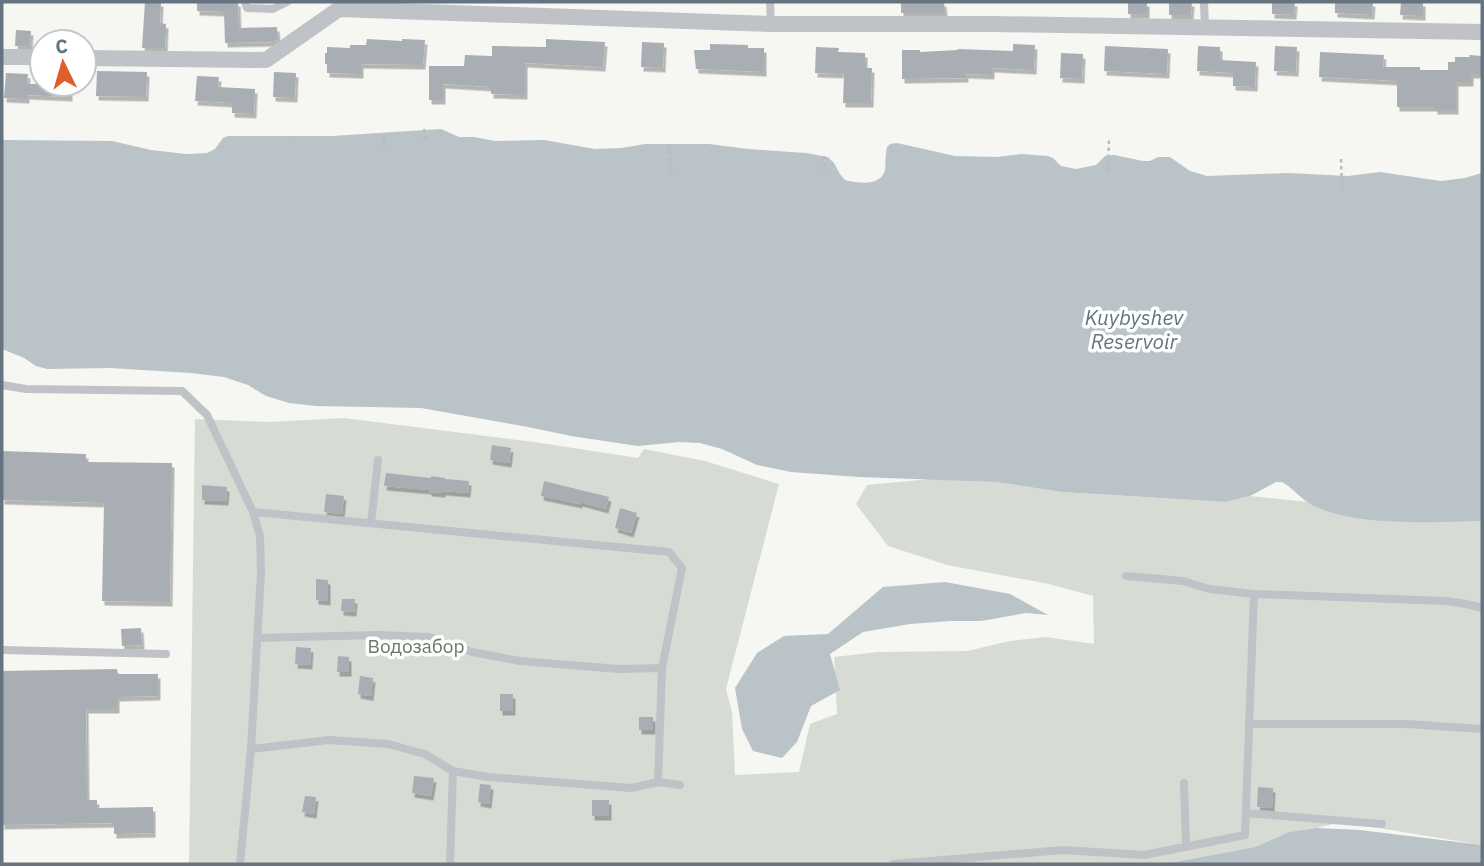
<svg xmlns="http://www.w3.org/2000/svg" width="1484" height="866" viewBox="0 0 1484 866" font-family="'IBM Plex Sans',sans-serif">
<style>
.green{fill:#d6dcd4}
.water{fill:#b9c3c8}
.building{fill:#a8aeb4;filter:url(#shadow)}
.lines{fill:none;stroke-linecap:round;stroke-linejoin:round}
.path{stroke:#b9bbbe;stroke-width:2.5;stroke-dasharray:3.5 3.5;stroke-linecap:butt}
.lane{stroke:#bfc2c6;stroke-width:8}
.street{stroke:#bfc2c6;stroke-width:16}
.labels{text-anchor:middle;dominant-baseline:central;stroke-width:7;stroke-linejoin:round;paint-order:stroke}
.park-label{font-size:19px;fill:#677a64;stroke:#fff}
.water-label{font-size:21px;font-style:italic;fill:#61757f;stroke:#fff}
</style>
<defs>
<filter id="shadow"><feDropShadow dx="2.5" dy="4.5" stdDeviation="0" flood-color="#0004"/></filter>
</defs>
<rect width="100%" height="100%" fill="#f6f6f2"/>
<path class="green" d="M 344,418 L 534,442 L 638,458 L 644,449 L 705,461 L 779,484 L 726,689 L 732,712 L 735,775 L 799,772 L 810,724 L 837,714 L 834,657 L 878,652 L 967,651 L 1010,641 L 1046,637 L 1094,644 L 1093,596 L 1049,584 L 947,565 L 888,546 L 856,504 L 867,485 L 931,479 L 996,482 L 1062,492 L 1092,494 L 1226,502 L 1250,496 L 1308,502 L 1334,513 L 1360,518 L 1392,520 L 1482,521 L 1482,845 L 1342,822 L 1317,828 L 1289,832 L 1255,847 L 1164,864 L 189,864 L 195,419 L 270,422 Z"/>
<path class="water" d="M 441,129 L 459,137 L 474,137 L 495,141 L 544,140 L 595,149 L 622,148 L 645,144 L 709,144 L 748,149 L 806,153 L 828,157 L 834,163 L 840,174 L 845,180 C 857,183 881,187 885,170 C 886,163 885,155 887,147 L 890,144 L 897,143 L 955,156 L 997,157 L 1021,154 L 1048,156 L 1053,158 L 1061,166 L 1076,169 L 1096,165 L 1105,156 L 1114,155 L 1143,161 L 1150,161 L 1158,157 L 1170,157 L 1190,171 L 1207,176 L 1287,173 L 1348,176 L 1380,172 L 1441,181 L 1465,178 L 1482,173 L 1482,521 C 1433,522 1356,527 1312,505 C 1301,499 1293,488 1282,482 L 1276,482 L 1250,496 L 1226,502 L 1062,492 L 996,482 L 859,477 L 791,472 L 757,465 L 722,449 L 700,443 L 679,442 L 638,446 L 571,436 L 528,427 L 421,408 L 316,406 L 289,403 L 266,396 L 248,385 L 224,377 L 191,373 L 110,368 L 47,369 L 36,366 L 24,358 L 2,349 L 2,140 L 112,141 L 151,150 L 186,154 L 207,153 L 215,149 L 223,138 L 228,136 L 332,136 Z
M 945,582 L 1010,594 L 1048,615 L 1026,613 L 981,621 L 950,621 L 910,624 L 863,632 L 830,654 L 840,690 L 811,706 L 797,742 L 782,758 L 753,751 L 742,729 L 735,688 L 757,653 L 784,636 L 828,634 L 883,587 Z
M 1317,828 L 1360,830 L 1482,845 L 1482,864 L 1164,864 L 1255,847 L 1289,832 Z"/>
<path class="building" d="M 145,2 L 161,2 L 160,23 L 166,24 L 165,48 L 142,48 Z
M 197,2 L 238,2 L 239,28 L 277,27 L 278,39 L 273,42 L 225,43 L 224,12 L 197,11 Z
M 901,2 L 944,2 L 945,13 L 901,13 Z
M 1128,2 L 1147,2 L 1147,14 L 1128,14 Z
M 1177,2 L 1192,2 L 1191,15 L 1169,15 L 1169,3 Z
M 1272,2 L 1295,2 L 1294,15 L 1272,14 Z
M 1351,2 L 1373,2 L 1372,15 L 1335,13 L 1335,3 Z
M 1401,2 L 1423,2 L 1423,16 L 1400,15 Z
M 16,30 L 31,31 L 30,46 L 15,46 Z
M 367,39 L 402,41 L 402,39 L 425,40 L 423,65 L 361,64 L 361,74 L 327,73 L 327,64 L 325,64 L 325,53 L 327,53 L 327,47 L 350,48 L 350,45 L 366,45 Z
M 546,39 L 605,42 L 603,67 L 525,63 L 525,95 L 491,94 L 491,87 L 443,84 L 443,100 L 429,100 L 429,66 L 464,66 L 465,55 L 492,56 L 492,46 L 546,47 Z
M 642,42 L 664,43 L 663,68 L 641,67 Z
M 710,44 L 748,45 L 748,48 L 764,48 L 764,72 L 696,69 L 694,50 L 710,50 Z
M 1013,44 L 1035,45 L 1034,70 L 992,68 L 992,75 L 966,74 L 966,78 L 902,79 L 902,50 L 920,50 L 920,52 L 958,50 L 958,49 L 1013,51 Z
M 1105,46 L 1168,49 L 1167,74 L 1104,71 Z
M 1198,46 L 1220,47 L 1220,60 L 1256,62 L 1255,87 L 1233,86 L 1233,73 L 1197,71 Z
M 1275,46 L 1297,47 L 1296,72 L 1274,71 Z
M 816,47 L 839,48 L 838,52 L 865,53 L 865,68 L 872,68 L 871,103 L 843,103 L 844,74 L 815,73 Z
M 1320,52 L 1384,55 L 1383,67 L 1420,67 L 1420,70 L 1448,70 L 1448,62 L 1455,62 L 1455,57 L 1470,57 L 1469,55 L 1482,56 L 1482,74 L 1471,74 L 1471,82 L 1456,82 L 1456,110 L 1435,110 L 1435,107 L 1397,107 L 1397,81 L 1319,77 Z
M 1061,53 L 1083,54 L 1082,79 L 1060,78 Z
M 97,71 L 147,72 L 146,97 L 96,96 Z
M 274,72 L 296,73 L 295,98 L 273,97 Z
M 6,73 L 28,74 L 27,84 L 70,84 L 70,97 L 27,95 L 27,99 L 4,98 Z
M 197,76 L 219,77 L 218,87 L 255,89 L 254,114 L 232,113 L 232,103 L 195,101 Z
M 492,445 L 511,448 L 509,463 L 490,460 Z
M 2,451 L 86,454 L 86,462 L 172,463 L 170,602 L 102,601 L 104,503 L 2,500 Z
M 386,473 L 431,478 L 431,476 L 445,478 L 445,479 L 469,481 L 468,493 L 443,491 L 443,493 L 429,492 L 429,490 L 384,486 Z
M 544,481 L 609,497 L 606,509 L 580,502 L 580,504 L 541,496 Z
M 202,485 L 227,487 L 226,501 L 202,500 Z
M 326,494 L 344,496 L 342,514 L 324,512 Z
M 620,508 L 637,513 L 631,533 L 615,528 Z
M 316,579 L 328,580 L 328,601 L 316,600 Z
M 342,599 L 355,599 L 354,612 L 341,611 Z
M 141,628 L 142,645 L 122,646 L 121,629 Z
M 296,647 L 311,648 L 310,665 L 295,664 Z
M 338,656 L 349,657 L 349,672 L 337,672 Z
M 117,669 L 118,674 L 158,674 L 158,696 L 117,697 L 117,709 L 86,709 L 87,800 L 97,800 L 97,808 L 153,807 L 153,833 L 114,834 L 114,823 L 2,825 L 2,671 Z
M 360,676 L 373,678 L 371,696 L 369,696 L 358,694 Z
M 500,694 L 513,694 L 513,711 L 500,711 Z
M 639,717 L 653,717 L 653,730 L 639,730 Z
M 414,776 L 434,778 L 431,796 L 412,793 Z
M 480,784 L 491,785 L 489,804 L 478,802 Z
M 1258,787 L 1273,788 L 1272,808 L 1257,807 Z
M 305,796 L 316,797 L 314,814 L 302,812 Z
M 592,800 L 609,800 L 609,816 L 592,816 Z"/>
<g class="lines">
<path class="path" d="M 424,129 L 426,143
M 293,143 L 294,136
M 669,144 L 671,174
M 384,145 L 384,133
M 824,156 L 824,173
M 1341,159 L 1342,192
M 1108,172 L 1109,137"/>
<path class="lane" d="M 245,2 L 247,8 L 273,9 L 287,2
M 770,2 L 771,24
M 1204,2 L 1205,28
M 2,385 L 26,389 L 182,391 L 207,415 L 253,512 L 260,536 L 261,572 L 251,749 L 240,864
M 253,512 L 669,552 L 682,568 L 662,668 L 658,782
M 371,523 L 378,460
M 1126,576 L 1183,581 L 1209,589 L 1254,594 L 1446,601 L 1466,604 L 1482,608
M 258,638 L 378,635 L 429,637 L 472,652 L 520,661 L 619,669 L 662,668
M 2,650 L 166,654
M 1249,724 L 1407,724 L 1482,729
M 251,749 L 329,740 L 388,744 L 425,754 L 453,771 L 488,777 L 631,788 L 658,782 L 680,785
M 1184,783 L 1186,847
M 1246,813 L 1382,824
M 450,864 L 453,771
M 894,864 L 1063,850 L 1144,855 L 1245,835 L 1254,594"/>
<path class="street" d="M 2,57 L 42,57
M 84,58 L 266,60 L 339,9 L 771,24 L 995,24 L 1482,32"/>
</g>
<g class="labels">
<g class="park-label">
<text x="416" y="646">Водозабор</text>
</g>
<g class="water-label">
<text x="1134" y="317">Kuybyshev<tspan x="1134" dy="24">Reservoir</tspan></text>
</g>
</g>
<rect width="1484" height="866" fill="none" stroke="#667482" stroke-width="7"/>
<g transform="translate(63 63) rotate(355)"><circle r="33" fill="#ffffff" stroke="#c2c7cd" stroke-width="2"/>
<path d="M0-5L12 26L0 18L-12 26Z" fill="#dd5f2b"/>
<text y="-10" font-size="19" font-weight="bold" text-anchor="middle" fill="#667482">С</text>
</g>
</svg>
